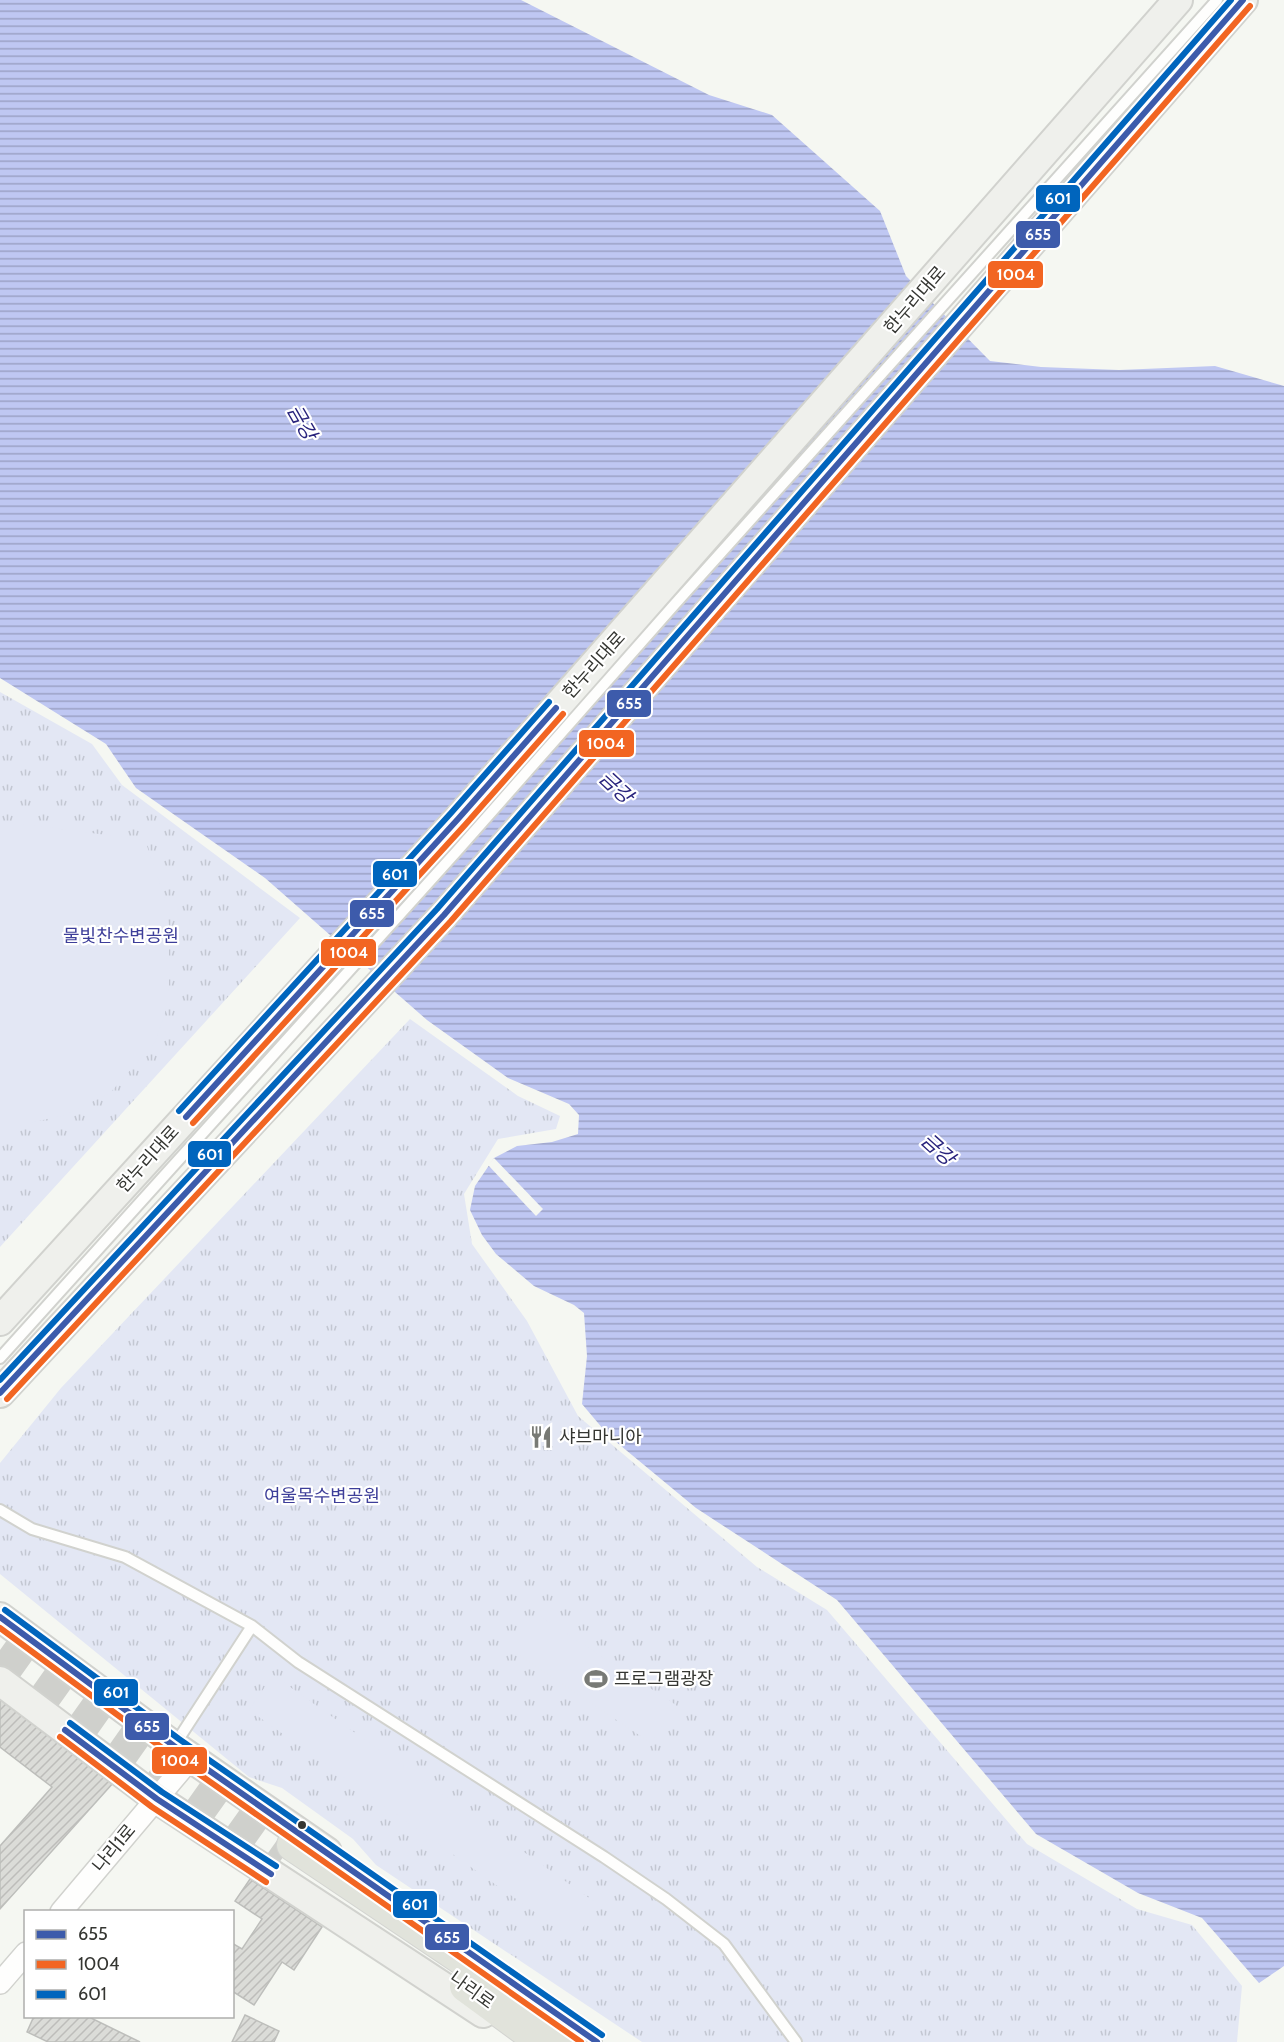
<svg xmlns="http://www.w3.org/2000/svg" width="1284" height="2042" viewBox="0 0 1284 2042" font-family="Cabin,'Noto Sans KR',sans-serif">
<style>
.park{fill:url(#park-tufts)}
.pitch{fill:#e3e7f4}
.water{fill:url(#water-rules)}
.pier{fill:#f5f7f2}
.building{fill:url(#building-hatch);stroke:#bdbebb;stroke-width:1.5}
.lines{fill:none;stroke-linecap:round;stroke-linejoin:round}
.primary-tunnel{stroke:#cfd0cc;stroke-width:32;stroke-dasharray:32 16;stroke-linecap:butt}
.lane-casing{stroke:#d1d2ce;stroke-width:14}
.street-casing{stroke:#d1d2ce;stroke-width:24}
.secondary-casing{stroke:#d1d2ce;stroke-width:32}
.primary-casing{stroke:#d3d4d1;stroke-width:34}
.lane{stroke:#fefefd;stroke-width:10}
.street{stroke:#fefefd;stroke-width:21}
.secondary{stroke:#eff0ec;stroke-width:28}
.primary{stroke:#e1e3db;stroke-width:32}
.bus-1-casing{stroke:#fff;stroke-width:10}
.bus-2-casing{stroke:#fff;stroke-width:10}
.bus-3-casing{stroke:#fff;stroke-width:10}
.bus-1{stroke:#3d5bab;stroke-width:6}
.bus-2{stroke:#f26522;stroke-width:6}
.bus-3{stroke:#0065bd;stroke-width:6}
.bus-dot{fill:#353632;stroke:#fff;stroke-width:2}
.labels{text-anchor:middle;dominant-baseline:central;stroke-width:4.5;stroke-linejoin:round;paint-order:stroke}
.street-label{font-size:18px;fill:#353632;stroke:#fff}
.park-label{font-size:18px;fill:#3d3e99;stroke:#fff}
.poi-label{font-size:18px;fill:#353632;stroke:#fff;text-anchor:start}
.water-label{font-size:20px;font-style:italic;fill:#28237c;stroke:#fff}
.line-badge{stroke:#fff;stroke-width:2}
.badge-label{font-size:16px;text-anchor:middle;font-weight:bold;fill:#fff}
</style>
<defs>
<pattern id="park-tufts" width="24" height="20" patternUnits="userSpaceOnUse" patternTransform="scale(1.5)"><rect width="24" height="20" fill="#e3e7f4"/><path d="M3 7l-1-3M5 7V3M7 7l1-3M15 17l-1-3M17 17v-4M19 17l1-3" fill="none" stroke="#c3c7d2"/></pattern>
<pattern id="water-rules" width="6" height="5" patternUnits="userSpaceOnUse" patternTransform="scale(1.5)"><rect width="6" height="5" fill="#bfc7f2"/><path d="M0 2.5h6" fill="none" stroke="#9ca2c5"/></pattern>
<pattern id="building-hatch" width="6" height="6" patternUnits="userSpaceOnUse" patternTransform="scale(1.5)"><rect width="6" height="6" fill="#dbdcd8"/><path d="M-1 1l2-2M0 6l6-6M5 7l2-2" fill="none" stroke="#bdbdba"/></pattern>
</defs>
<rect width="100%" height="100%" fill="#f5f7f2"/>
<path class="park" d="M 0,692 L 92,744 L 122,785 L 300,918 L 0,1247 Z
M 410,1019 L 518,1096 L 560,1116 L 556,1129 L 498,1139 L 464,1194 L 472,1244 L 527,1321 L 578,1416 L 757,1567 L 827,1610 L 1027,1844 L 1137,1909 L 1192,1925 L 1242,1986 L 1237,2042 L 642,2042 L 376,1865 L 353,1839 L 282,1788 L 249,1777 L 0,1574 L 0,1463 L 61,1388 Z"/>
<path class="pitch" d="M 0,821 L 145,840 L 164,896 L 169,927 L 169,986 L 165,1013 L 155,1042 L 110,1093 L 65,1115 L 17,1126 L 0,1126 Z
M 540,1616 L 676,1705 L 651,1743 L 516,1653 Z
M 273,1675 L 599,1905 L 574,1940 L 249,1710 Z"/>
<path class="water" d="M 0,0 L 521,0 L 709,95 L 772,115 L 880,211 L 906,276 L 990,361 L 1041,367 L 1119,370 L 1215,366 L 1284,386 L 1284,1966 L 1259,1983 L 1202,1918 L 1138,1893 L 1036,1834 L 837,1600 L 696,1508 L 609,1436 L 582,1404 L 587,1356 L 584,1313 L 574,1305 L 534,1286 L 496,1254 L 482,1235 L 470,1210 L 475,1186 L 494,1158 L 517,1146 L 552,1142 L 578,1134 L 579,1115 L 569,1104 L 508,1078 L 427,1020 L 265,878 L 136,788 L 106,744 L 0,678 Z"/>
<path class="pier" d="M 494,1158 L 543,1209 L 536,1216 L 488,1165 Z"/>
<path class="building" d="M 2,1697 L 113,1783 L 0,1909 L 0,1846 L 52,1787 L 0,1747 L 0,1700 Z
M 250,1879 L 322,1927 L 294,1970 L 282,1962 L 254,2005 L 232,1991 L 232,1943 L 242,1949 L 262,1919 L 235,1901 Z
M 245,2015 L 279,2031 L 274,2042 L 232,2042 Z
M 34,2016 L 87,2016 L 140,2042 L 48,2042 L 27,2032 Z"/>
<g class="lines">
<path class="primary-tunnel" d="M 0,1650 L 286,1853"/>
<g class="lane-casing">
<path id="lane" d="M 0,1358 L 457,851 L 675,604 L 1217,0
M 0,1510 L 32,1529 L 125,1557 L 252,1626 L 298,1662 L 604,1857 L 666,1899 L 724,1944 L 796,2042
M 174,1746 L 252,1626"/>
</g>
<g class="street-casing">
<path id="street" d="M 61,1912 L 191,1758
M 0,1983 L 26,1953"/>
</g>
<g class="secondary-casing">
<path id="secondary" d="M 0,1321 L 458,819 L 1178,0
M 0,1393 L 444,915 L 1243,0
M 0,1617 L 174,1746 L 327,1852
M 0,1681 L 157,1799 L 483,2013"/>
</g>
<g class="primary-casing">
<path id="primary" d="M 293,1845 L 586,2042
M 466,1986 L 542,2042"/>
</g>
<use href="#lane" class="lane"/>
<use href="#street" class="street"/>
<use href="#secondary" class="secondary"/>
<use href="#primary" class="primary"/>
<g class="bus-1-casing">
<path id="bus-1" d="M 186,1117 L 458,819 L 556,708
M 0,1393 L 444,915 L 1243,0
M 0,1617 L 174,1746 L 597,2042
M 65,1730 L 157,1799 L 271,1874"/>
</g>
<g class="bus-2-casing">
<path id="bus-2" d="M 193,1123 L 465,825 L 563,714
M 7,1399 L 451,921 L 1250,6
M 0,1628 L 169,1753 L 581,2042
M 60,1737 L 152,1807 L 266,1882"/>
</g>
<g class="bus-3-casing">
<path id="bus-3" d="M 179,1111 L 451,813 L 549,702
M 0,1380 L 437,909 L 1231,0
M 5,1610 L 179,1739 L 602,2035
M 70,1723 L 162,1792 L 276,1866"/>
</g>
<use href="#bus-1" class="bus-1"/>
<use href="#bus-2" class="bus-2"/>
<use href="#bus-3" class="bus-3"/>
</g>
<defs>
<g id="restaurant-bare" transform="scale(1.8)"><path d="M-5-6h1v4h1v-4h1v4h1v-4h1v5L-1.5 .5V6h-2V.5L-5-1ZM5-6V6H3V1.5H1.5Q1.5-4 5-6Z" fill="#787a75" stroke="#fff" stroke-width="2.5" paint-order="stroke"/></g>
<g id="stadium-bare" transform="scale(1.8)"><path d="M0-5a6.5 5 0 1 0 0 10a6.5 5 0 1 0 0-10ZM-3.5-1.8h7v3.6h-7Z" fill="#787a75" stroke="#fff" stroke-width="2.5" paint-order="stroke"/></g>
</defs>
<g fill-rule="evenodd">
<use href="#restaurant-bare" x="541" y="1437"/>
<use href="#stadium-bare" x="596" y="1679"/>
</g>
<circle class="bus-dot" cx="302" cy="1825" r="5"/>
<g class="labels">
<g class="street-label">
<text transform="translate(915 300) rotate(-49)">한누리대로</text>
<text transform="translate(594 665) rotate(-48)">한누리대로</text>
<text transform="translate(148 1159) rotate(-48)">한누리대로</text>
<text transform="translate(114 1848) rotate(-50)">나리1로</text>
<text transform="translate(472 1990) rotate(36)">나리로</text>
</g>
<g class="park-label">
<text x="121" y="936">물빛찬수변공원</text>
<text x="322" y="1496">여울목수변공원</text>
</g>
<g class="poi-label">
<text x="559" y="1437">샤브마니아</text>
<text x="614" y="1679">프로그램광장</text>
</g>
<g class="water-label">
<text transform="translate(302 422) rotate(60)">금강</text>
<text transform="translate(616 787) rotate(43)">금강</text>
<text transform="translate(938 1149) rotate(42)">금강</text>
</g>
</g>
<g class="line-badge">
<rect x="1035" y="184" width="46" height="29" rx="6" fill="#0065bd"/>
<rect x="1015" y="220" width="46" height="29" rx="6" fill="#3d5bab"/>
<rect x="987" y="260" width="57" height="29" rx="6" fill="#f26522"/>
<rect x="606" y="689" width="46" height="29" rx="6" fill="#3d5bab"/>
<rect x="578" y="729" width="57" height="29" rx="6" fill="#f26522"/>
<rect x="372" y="860" width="46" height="28" rx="6" fill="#0065bd"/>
<rect x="349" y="899" width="46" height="29" rx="6" fill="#3d5bab"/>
<rect x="320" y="938" width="57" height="29" rx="6" fill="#f26522"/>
<rect x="187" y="1140" width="45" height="28" rx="6" fill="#0065bd"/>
<rect x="93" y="1678" width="46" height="29" rx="6" fill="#0065bd"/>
<rect x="124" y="1712" width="46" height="29" rx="6" fill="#3d5bab"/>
<rect x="151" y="1746" width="57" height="29" rx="6" fill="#f26522"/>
<rect x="392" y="1890" width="46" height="29" rx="6" fill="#0065bd"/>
<rect x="424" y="1923" width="46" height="28" rx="6" fill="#3d5bab"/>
</g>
<g class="badge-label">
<text x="1058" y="204">601</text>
<text x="1038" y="240">655</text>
<text x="1016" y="280">1004</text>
<text x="629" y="709">655</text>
<text x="606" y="749">1004</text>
<text x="395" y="880">601</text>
<text x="372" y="919">655</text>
<text x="349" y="958">1004</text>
<text x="210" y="1160">601</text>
<text x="116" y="1698">601</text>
<text x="147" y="1732">655</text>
<text x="180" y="1766">1004</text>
<text x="415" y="1910">601</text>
<text x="447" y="1943">655</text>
</g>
<rect x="24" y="1910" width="210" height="108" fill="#ffffff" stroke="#aeafad" stroke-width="1.5"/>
<rect x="36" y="1930" width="30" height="9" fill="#3d5bab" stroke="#aeafad" stroke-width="1.5"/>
<text x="78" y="1940" font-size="18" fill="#353632">655</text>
<rect x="36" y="1960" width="30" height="9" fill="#f26522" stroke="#aeafad" stroke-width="1.5"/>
<text x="78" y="1970" font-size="18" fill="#353632">1004</text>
<rect x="36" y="1990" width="30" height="9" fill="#0065bd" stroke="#aeafad" stroke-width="1.5"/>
<text x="78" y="2000" font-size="18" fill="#353632">601</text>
</svg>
